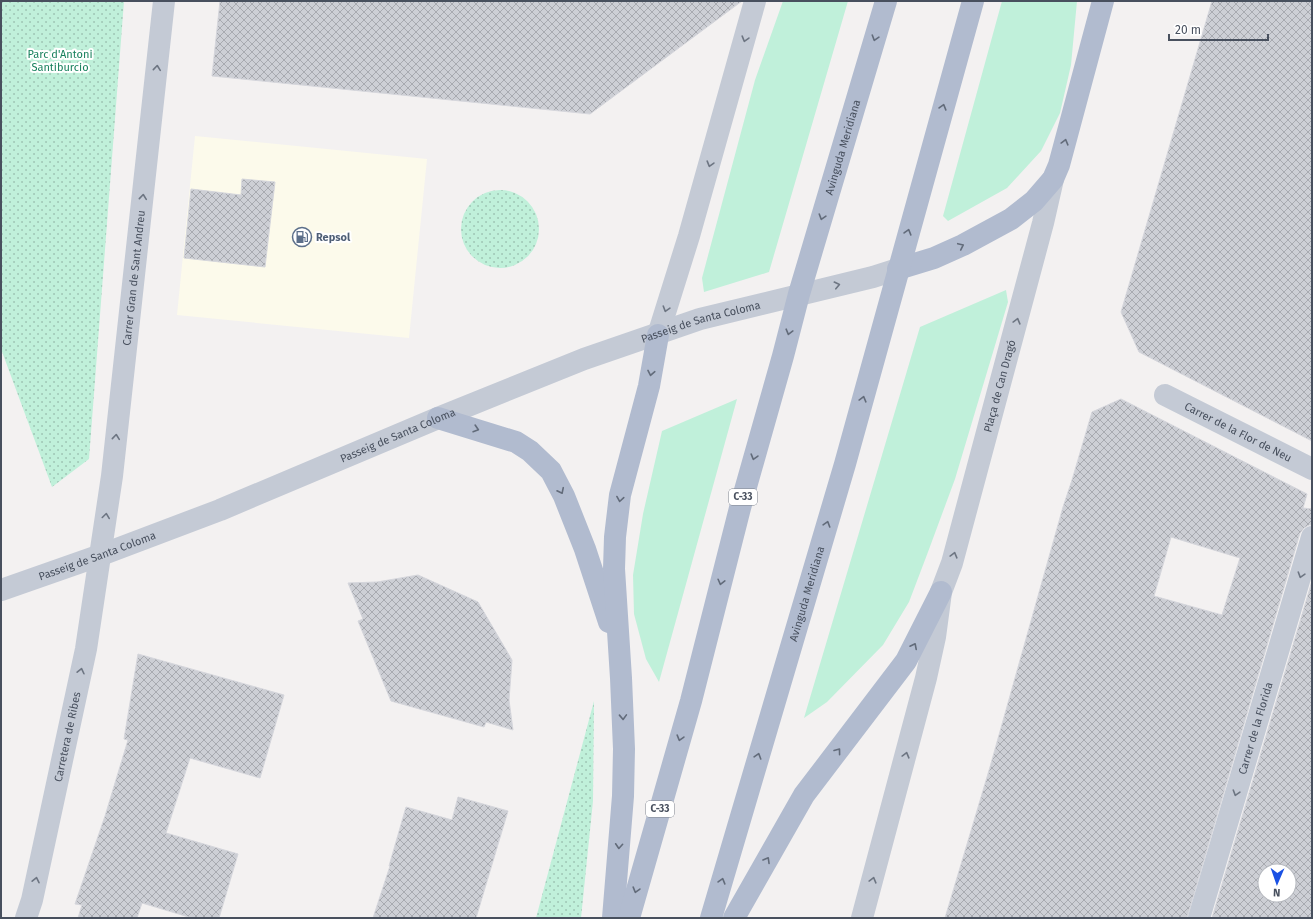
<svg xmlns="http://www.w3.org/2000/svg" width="1313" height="919" viewBox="0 0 1313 919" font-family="'Fira Sans',sans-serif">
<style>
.commercial{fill:#fcfaeb}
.grass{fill:#c0f0da}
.park{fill:url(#park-dots)}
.building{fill:url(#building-cross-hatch);stroke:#d5d6dc;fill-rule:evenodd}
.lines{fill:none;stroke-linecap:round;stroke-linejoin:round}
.minor{stroke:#c4cad5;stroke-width:22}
.major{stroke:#b1bbcf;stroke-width:22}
.oneway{stroke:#626b7a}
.oneway2{stroke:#6d7582}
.labels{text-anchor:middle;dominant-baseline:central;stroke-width:4;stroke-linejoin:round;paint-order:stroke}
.shield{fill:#fff;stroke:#7f848e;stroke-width:1}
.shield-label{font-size:10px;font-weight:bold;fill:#48505e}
.park-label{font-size:11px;fill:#18815d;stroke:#fff}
.street-label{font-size:11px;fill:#48505e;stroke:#fff}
.service-label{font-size:11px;font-weight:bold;fill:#4e5e75;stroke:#fff;text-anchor:start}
</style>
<defs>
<pattern id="park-dots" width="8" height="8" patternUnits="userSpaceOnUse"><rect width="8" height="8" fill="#c0f0da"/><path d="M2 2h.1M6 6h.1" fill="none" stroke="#9ec5b4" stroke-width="1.8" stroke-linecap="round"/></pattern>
<pattern id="building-cross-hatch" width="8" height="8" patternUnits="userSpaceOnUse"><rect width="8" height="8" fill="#cdcfd5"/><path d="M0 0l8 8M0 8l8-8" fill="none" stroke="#a8aab0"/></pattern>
</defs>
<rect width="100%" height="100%" fill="#f3f1f1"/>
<path class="commercial" d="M 195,136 L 427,159 L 409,338 L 177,315 Z"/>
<path class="grass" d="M 783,1 L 848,1 L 769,272 L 704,292 L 702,278 L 755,80 Z
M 1002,1 L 1077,1 L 1071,65 L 1060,113 L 1041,151 L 1007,188 L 948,221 L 943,216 Z
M 1006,290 L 1008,302 L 955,479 L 928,552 L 909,602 L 883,645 L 827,702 L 804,718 L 920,327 Z
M 737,399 L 659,682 L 646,659 L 634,614 L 633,575 L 643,514 L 662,431 Z"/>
<path class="park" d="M 1,1 L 124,1 L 89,459 L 52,487 L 1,349 Z
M461 229a39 39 0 1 1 78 0a39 39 0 1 1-78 0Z
M 594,701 L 593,801 L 581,918 L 536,918 Z"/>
<path class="building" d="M 220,1 L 742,1 L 590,114 L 212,76 Z
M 1212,1 L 1312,1 L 1312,441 L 1139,352 L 1121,312 Z
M 242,179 L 275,182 L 265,267 L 184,258 L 191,189 L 241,195 Z
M 1121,399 L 1307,494 L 1303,508 L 1312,509 L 1312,525 L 1309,525 L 1304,528 L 1300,533 L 1187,918 L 945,918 L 990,767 L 1063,507 L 1072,480 L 1092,412 ZM 1171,537 L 1240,558 L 1222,615 L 1154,596 Z
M 418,575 L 478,602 L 512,660 L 509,700 L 513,730 L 486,722 L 484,727 L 391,701 L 358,621 L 363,619 L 348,583 L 377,582 Z
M 1312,581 L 1312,918 L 1212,918 ZM 1265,871 L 1289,871 L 1289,895 L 1265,895 Z
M 138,654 L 284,695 L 260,778 L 190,758 L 166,833 L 238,854 L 219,918 L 192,918 L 142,903 L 137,918 L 78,918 L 82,905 L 75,904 L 105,816 L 128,740 L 124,739 Z
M 458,797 L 508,811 L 476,918 L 373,918 L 390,866 L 389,866 L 406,807 L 452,820 Z"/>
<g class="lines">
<g class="minor">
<path d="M 658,335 L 689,236 L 755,1"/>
<path id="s1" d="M 1165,395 L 1312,469"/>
<path id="s2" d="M 1,590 L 101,555 L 220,510 L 438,418 L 584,359 L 700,319 L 873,277 L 898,269"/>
<path id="s3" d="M 26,918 L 32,900 L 86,649 L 112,476 L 164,1"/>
<path id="s4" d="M 862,918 L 926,678 L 935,637 L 941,592 L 952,563 L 1043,223 L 1053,179"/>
<path id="s5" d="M 1199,918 L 1312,537"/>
</g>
<g class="major">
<path d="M 898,269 L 934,258 L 963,245 L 1011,219 L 1034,201 L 1053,179 L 1059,165 L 1103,1"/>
<path d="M 438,418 L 516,442 L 530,451 L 551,471 L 564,496 L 585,549 L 609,622"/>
<path d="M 613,918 L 623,796 L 624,749 L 621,678 L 614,569 L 615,537 L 620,495 L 649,386 L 658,335"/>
<path id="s6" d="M 629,918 L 691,701 L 740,508 L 783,356 L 799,294 L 886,1"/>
<path id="s7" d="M 711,918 L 845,464 L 973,1"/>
<path d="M 734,918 L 804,795 L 906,661 L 941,592"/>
</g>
</g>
<defs><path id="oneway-chevron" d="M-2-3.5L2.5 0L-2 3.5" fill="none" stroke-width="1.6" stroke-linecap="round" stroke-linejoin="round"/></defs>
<g class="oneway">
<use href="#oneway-chevron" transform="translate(875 38) rotate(107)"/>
<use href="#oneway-chevron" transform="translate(943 107) rotate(-74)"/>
<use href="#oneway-chevron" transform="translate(1065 142) rotate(-75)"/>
<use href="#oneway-chevron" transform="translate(822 217) rotate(107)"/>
<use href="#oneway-chevron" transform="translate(908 232) rotate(-74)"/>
<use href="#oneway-chevron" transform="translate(961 246) rotate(-25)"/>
<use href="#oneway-chevron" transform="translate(789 332) rotate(105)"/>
<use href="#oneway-chevron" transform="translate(651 373) rotate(101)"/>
<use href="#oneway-chevron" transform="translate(863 399) rotate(-75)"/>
<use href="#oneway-chevron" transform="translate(476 429) rotate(17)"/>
<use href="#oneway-chevron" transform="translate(754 457) rotate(106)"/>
<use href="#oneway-chevron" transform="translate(561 491) rotate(64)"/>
<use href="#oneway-chevron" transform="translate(620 499) rotate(99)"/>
<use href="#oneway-chevron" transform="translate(827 524) rotate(-73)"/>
<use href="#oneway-chevron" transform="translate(721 582) rotate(104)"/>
<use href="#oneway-chevron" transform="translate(914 646) rotate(-63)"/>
<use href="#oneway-chevron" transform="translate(623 717) rotate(88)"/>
<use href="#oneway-chevron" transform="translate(680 738) rotate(106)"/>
<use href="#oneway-chevron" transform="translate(838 751) rotate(-53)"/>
<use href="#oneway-chevron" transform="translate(758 756) rotate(-73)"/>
<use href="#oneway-chevron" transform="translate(619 846) rotate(94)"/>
<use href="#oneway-chevron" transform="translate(767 860) rotate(-60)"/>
<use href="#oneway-chevron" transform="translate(722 881) rotate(-74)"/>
<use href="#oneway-chevron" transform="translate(636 890) rotate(106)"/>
</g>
<g class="oneway2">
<use href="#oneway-chevron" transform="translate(745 39) rotate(106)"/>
<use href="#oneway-chevron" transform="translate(157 68) rotate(-84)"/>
<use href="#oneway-chevron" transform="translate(710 164) rotate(106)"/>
<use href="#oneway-chevron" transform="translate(143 197) rotate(-84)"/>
<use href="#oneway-chevron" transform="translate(837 285) rotate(-13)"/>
<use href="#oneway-chevron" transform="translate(666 309) rotate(107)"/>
<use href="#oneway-chevron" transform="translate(1017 321) rotate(-75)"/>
<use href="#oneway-chevron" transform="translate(116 437) rotate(-84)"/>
<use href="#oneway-chevron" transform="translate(106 516) rotate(-82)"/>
<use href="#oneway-chevron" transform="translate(954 555) rotate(-75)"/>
<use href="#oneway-chevron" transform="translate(1301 575) rotate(107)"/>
<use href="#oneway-chevron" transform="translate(81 671) rotate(-77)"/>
<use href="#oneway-chevron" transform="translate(906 755) rotate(-75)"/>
<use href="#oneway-chevron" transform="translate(1236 793) rotate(107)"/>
<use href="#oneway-chevron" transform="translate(36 880) rotate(-78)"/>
<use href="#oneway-chevron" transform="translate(873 880) rotate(-75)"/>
</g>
<defs>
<g id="fuel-ring" transform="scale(1)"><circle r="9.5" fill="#fff" stroke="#5c6f8a" stroke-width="1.5"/><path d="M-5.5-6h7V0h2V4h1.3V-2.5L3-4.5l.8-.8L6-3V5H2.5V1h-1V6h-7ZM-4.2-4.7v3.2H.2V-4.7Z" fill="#5c6f8a"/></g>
</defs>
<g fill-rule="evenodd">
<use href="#fuel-ring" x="302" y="237"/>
</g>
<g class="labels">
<g class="shield">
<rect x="729" y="489" width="28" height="16" rx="3"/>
<rect x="646" y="801" width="28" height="16" rx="3"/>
</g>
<g class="shield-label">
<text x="743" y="497">C-33</text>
<text x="660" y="809">C-33</text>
</g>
<g class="park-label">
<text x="60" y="54">Parc d'Antoni<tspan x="60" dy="13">Santiburcio</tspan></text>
</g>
<g class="street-label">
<text stroke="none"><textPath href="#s6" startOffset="800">Avinguda Meridiana</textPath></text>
<text stroke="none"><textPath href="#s3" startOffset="650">Carrer Gran de Sant Andreu</textPath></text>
<text stroke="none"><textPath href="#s2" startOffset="750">Passeig de Santa Coloma</textPath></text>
<text stroke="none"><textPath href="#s4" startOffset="550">Plaça de Can Dragó</textPath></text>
<text stroke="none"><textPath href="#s1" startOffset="82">Carrer de la Flor de Neu</textPath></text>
<text stroke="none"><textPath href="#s2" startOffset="426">Passeig de Santa Coloma</textPath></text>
<text stroke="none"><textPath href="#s2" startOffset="102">Passeig de Santa Coloma</textPath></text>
<text stroke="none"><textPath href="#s7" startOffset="338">Avinguda Meridiana</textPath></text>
<text stroke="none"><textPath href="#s5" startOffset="198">Carrer de la Florida</textPath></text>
<text stroke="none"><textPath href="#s3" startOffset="186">Carretera de Ribes</textPath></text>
</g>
<g class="service-label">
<text x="316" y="237">Repsol</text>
</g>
</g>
<rect width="1313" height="919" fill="none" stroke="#48505e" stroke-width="4"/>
<g transform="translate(1277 883) rotate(182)"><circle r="19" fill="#ffffff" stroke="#b6b9bf"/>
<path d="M0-3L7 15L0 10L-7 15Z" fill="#1a51e4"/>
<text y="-6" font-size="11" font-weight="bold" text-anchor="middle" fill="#48505e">N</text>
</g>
<path d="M1169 34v6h99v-6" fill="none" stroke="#48505e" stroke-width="2"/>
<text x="1175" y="34" font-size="12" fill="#48505e" stroke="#ffffff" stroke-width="3" paint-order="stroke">20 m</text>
</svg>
